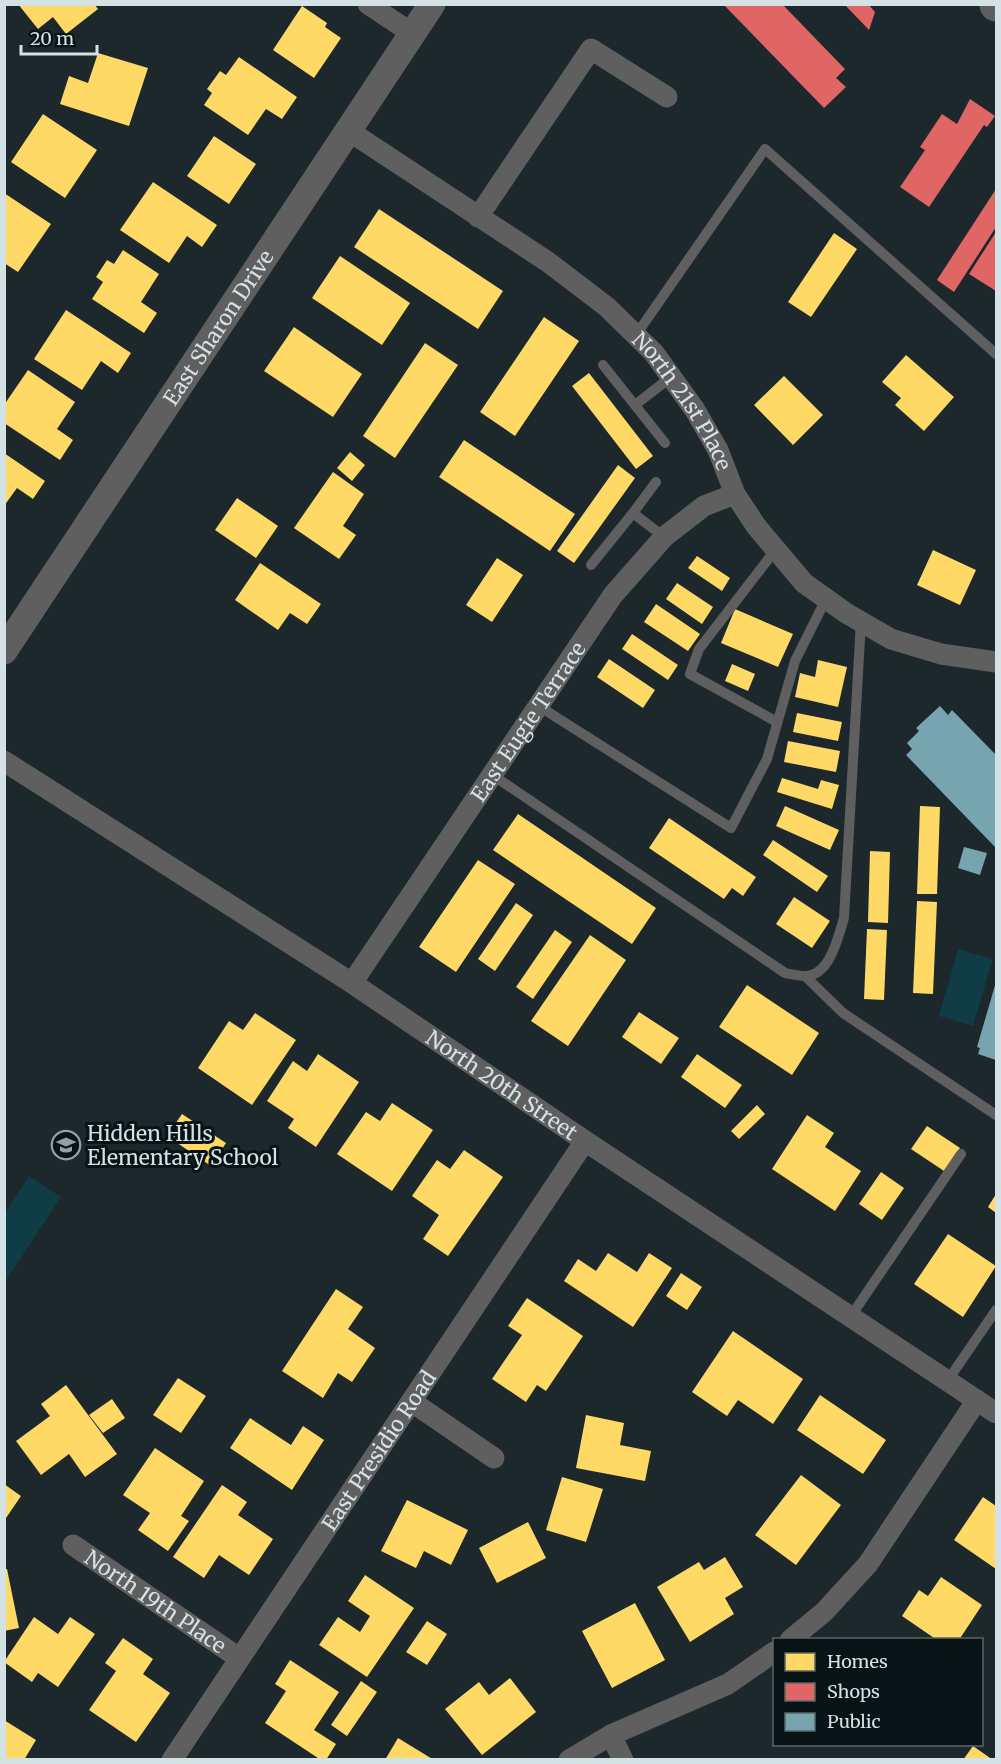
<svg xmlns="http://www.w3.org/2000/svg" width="1001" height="1764" viewBox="0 0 1001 1764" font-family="Merriweather,serif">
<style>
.green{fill:#0f3c45}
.homes{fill:#ffd966}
.shops{fill:#e06666}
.public{fill:#76a5af}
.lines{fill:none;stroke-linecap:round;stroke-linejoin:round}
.service{stroke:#5e5f5e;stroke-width:10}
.minor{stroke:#5e5f5e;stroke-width:21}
.tertiary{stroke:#5e5f5e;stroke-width:27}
.primary{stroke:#5d5f5e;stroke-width:33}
.labels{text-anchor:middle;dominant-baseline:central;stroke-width:6;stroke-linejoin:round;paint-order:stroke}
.street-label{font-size:21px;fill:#d5e2e5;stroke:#091315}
.poi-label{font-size:21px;fill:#d5e2e5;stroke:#091315;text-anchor:start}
</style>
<rect width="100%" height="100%" fill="#1c282b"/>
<path class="green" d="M 958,949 L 993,959 L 973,1026 L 939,1016 Z
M 29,1176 L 61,1197 L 5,1282 L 5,1213 Z"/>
<path class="homes" d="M 18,4 L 94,4 L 98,9 L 66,34 L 53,17 L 38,29 Z
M 302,6 L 327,23 L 325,27 L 341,38 L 314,78 L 273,50 Z
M 98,53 L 148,68 L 129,126 L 60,104 L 69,76 L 88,83 Z
M 239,57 L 297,97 L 282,119 L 266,109 L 248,135 L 204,105 L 212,93 L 207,89 L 220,71 L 226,75 Z
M 43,114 L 97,150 L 65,198 L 11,162 Z
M 214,136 L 256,164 L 229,204 L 187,176 Z
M 153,182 L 217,225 L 202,247 L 187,236 L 169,263 L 120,230 Z
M 4,193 L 51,224 L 18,272 L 4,263 Z
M 379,209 L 503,291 L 478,329 L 354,247 Z
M 834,233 L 857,249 L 811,317 L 788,302 Z
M 123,250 L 159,274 L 141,302 L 157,313 L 144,333 L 92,299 L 103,282 L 96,277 L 107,260 L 114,264 Z
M 340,256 L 410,303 L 382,345 L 312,298 Z
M 66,310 L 131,353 L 118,373 L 101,361 L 82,390 L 34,359 Z
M 544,317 L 579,341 L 515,436 L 480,412 Z
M 294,327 L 362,374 L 333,417 L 264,371 Z
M 425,343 L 458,365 L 395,458 L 363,436 Z
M 906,355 L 954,397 L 924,431 L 895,405 L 901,398 L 882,382 Z
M 28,370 L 75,402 L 57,429 L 73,440 L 60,460 L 4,423 L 4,405 Z
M 589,373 L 653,456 L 636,469 L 572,386 Z
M 784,376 L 823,415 L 793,445 L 754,405 Z
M 464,440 L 575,514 L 550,551 L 439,477 Z
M 350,452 L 365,465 L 352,481 L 337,468 Z
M 4,453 L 45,481 L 33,499 L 17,488 L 4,506 Z
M 618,465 L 635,478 L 574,563 L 557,551 Z
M 333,472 L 364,494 L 343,526 L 356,535 L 339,559 L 294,528 Z
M 237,498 L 278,526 L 256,558 L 215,530 Z
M 933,550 L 976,570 L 960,605 L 917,585 Z
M 697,556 L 730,578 L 722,591 L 688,568 Z
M 497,558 L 523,575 L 492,622 L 466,605 Z
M 260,563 L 321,604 L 307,624 L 290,613 L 278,630 L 235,600 Z
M 677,583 L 713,607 L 702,624 L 666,599 Z
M 656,604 L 700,634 L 688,651 L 644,622 Z
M 735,609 L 793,634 L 778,667 L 721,643 Z
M 632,634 L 678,665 L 668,680 L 622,649 Z
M 609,659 L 655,690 L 643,708 L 597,677 Z
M 818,660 L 847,667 L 838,707 L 795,697 L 800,673 L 815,677 Z
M 732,664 L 755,674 L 748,691 L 725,681 Z
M 797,713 L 842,722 L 838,741 L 793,732 Z
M 788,741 L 840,751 L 836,772 L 784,762 Z
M 782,778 L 818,789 L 821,780 L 839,785 L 832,809 L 777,792 Z
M 785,806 L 839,830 L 830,850 L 776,826 Z
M 920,806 L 940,807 L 937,894 L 917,894 Z
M 518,814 L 656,908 L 632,944 L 493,850 Z
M 669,818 L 756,877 L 743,896 L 732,888 L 724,899 L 649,848 Z
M 773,840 L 828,876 L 817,892 L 763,855 Z
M 870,851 L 890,852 L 888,923 L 868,922 Z
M 478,860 L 515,884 L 456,972 L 419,947 Z
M 794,897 L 830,921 L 812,948 L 776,924 Z
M 917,901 L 937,902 L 933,994 L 913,993 Z
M 516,903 L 533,915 L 495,971 L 478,959 Z
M 867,929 L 887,930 L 884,1000 L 864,999 Z
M 555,930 L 572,942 L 533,999 L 516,987 Z
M 590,935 L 626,960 L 568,1046 L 531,1021 Z
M 747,985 L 819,1033 L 792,1075 L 719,1027 Z
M 639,1012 L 679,1038 L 661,1064 L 622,1037 Z
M 255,1013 L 296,1040 L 252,1105 L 198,1068 L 229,1021 L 243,1030 Z
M 318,1054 L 359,1082 L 316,1147 L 288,1128 L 294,1119 L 267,1101 L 293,1061 L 307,1071 Z
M 697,1054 L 742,1085 L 725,1108 L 681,1077 Z
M 392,1103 L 433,1130 L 392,1191 L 337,1154 L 366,1112 L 380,1121 Z
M 757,1105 L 765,1114 L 739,1139 L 731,1131 Z
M 182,1114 L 226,1143 L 211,1166 L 167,1136 Z
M 807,1115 L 834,1133 L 825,1147 L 861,1171 L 835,1211 L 772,1169 Z
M 927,1126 L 960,1148 L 944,1171 L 911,1149 Z
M 464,1150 L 503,1177 L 448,1256 L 423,1239 L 439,1215 L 412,1196 L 437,1160 L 450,1169 Z
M 881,1172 L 904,1188 L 882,1220 L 859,1204 Z
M 996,1194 L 996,1213 L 988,1207 Z
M 948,1234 L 996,1266 L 963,1317 L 914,1284 Z
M 608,1253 L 637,1272 L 649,1253 L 672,1268 L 633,1327 L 564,1281 L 578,1259 L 596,1271 Z
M 681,1273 L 702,1287 L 687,1310 L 666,1296 Z
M 336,1289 L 363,1307 L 348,1329 L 375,1348 L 352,1382 L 338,1373 L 323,1398 L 282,1371 Z
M 527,1298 L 583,1336 L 546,1391 L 537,1385 L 526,1402 L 492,1379 L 522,1335 L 508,1326 Z
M 733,1331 L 803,1379 L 773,1424 L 738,1400 L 727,1416 L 692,1392 Z
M 178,1378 L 206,1396 L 181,1433 L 153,1415 Z
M 66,1385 L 117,1454 L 85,1477 L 69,1454 L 41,1475 L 16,1441 L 50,1416 L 41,1404 Z
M 820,1395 L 886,1440 L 863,1474 L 797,1430 Z
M 112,1399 L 125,1418 L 103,1433 L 89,1415 Z
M 586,1415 L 624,1423 L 620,1445 L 651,1451 L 645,1481 L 576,1468 Z
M 250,1418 L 291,1445 L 303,1426 L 324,1440 L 292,1490 L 230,1448 Z
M 155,1448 L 204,1481 L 181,1516 L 189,1521 L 168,1551 L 138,1530 L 150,1513 L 123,1495 Z
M 801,1475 L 841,1505 L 796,1565 L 755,1535 Z
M 562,1477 L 603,1489 L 586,1542 L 546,1530 Z
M 4,1484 L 21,1496 L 4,1521 Z
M 222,1485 L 247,1502 L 238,1515 L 273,1539 L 249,1575 L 219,1555 L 204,1578 L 173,1557 Z
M 983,1497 L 996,1506 L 996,1569 L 954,1540 Z
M 407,1500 L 468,1530 L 451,1565 L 424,1551 L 416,1568 L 381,1551 Z
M 528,1522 L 546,1558 L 497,1583 L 479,1548 Z
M 725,1557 L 743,1587 L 725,1598 L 734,1614 L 690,1642 L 657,1587 L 699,1562 L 704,1570 Z
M 4,1569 L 7,1569 L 19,1628 L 4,1631 Z
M 365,1575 L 414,1608 L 367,1677 L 319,1645 L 338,1617 L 360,1632 L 370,1616 L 348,1601 Z
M 941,1577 L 982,1605 L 959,1640 L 937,1640 L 902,1616 L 919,1590 L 928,1596 Z
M 635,1603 L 665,1660 L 612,1688 L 582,1631 Z
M 34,1617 L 58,1634 L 70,1617 L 95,1634 L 58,1687 L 38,1673 L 32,1682 L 4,1662 Z
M 427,1621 L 447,1634 L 427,1665 L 406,1652 Z
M 123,1638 L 153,1659 L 143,1674 L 170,1693 L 136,1742 L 89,1710 L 116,1671 L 105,1663 Z
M 290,1660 L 339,1692 L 314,1730 L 336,1744 L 326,1760 L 321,1760 L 265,1723 L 286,1691 L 275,1684 Z
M 510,1678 L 536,1712 L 482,1755 L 445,1709 L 479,1682 L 489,1695 Z
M 361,1681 L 377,1692 L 347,1736 L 331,1725 Z
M 4,1720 L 36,1740 L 24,1760 L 4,1760 Z
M 398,1738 L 434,1760 L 385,1760 Z
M 973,1746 L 993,1760 L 963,1760 Z"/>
<path class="shops" d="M 723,4 L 782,4 L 845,69 L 836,78 L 846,87 L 824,108 Z
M 844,4 L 868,4 L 875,12 L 869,30 Z
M 970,99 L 995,116 L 987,127 L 984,125 L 929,207 L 900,187 L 925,150 L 920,147 L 942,114 L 957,124 Z
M 996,189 L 996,227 L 954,292 L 937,280 Z
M 996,232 L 996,291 L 969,274 Z"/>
<path class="public" d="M 940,706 L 948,715 L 952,710 L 996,755 L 996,848 L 906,755 L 912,749 L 907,743 L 919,731 L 916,728 Z
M 964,847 L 987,853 L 980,875 L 958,868 Z
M 996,982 L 996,1060 L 978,1054 L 980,1048 L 977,1047 Z"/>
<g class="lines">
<path class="service" d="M 636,335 L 765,149 L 996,354
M 603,365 L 665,443
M 635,405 L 671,377
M 656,482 L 633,513 L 664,537
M 776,549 L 699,649 L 690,674 L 777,722
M 591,565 L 633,513
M 537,705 L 731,828 L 767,759 L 795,661 L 826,599
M 491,774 L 785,973 C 791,974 798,976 804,976 C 830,977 838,937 844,918 L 861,621
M 806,977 L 843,1013 L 996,1115
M 851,1316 L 961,1154
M 948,1380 L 996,1310"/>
<g class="minor">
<path d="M 368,4 L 413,34"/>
<path id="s1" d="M 349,131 L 548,262 L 607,307 L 654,353 L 695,410 L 718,450 L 735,494 L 756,526 L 804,583 L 846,613 L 891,639 L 941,654 L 996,662"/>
<path d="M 478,217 L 591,49 L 667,97"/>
<path id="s2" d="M 4,761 L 352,983 L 585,1141 L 996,1413"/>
<path id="s3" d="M 352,983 L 613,595 L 664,537 L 704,506 L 735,494"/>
<path d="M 412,1402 L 494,1458"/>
<path id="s4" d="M 73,1545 L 239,1658"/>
<path d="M 790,1640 L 824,1612 L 868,1564 L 977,1400"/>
<path d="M 611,1735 L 623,1760"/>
<path id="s5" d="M 172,1760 L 585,1141"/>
<path d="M 569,1760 L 611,1735 L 728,1684 L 774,1652"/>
</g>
<path class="tertiary" id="s6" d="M 4,651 L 432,4"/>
<path class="primary" d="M 996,4 L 996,5"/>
</g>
<defs>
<g id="school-ring" transform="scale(1.5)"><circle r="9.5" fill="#091315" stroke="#94a1a4" stroke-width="1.5"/><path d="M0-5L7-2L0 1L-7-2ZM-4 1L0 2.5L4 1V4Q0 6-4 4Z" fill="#94a1a4"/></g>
</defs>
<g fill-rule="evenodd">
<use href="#school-ring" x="66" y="1145"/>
</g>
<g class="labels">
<g class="street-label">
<text stroke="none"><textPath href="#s6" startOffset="388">East Sharon Drive</textPath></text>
<text stroke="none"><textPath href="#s1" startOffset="434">North 21st Place</textPath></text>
<text stroke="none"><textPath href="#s3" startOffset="315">East Eugie Terrace</textPath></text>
<text stroke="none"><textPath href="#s2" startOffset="594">North 20th Street</textPath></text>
<text stroke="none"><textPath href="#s5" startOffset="372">East Presidio Road</textPath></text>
<text stroke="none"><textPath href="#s4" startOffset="100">North 19th Place</textPath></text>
</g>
<g class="poi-label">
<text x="87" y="1133">Hidden Hills<tspan x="87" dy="24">Elementary School</tspan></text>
</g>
</g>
<rect width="1001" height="1764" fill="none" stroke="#d5e2e5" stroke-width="12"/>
<rect x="773" y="1638" width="210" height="108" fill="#091315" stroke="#5b6668" stroke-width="1.5"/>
<rect x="785" y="1653" width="30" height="18" fill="#ffd966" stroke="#5b6668" stroke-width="1.5"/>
<text x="827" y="1668" font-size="18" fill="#d5e2e5">Homes</text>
<rect x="785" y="1683" width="30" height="18" fill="#e06666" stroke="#5b6668" stroke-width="1.5"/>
<text x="827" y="1698" font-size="18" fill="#d5e2e5">Shops</text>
<rect x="785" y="1713" width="30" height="18" fill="#76a5af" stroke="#5b6668" stroke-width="1.5"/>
<text x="827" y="1728" font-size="18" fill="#d5e2e5">Public</text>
<path d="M21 45v9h76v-9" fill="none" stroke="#d5e2e5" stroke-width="3"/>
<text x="30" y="45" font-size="18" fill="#d5e2e5" stroke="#091315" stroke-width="4.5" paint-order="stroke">20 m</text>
</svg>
